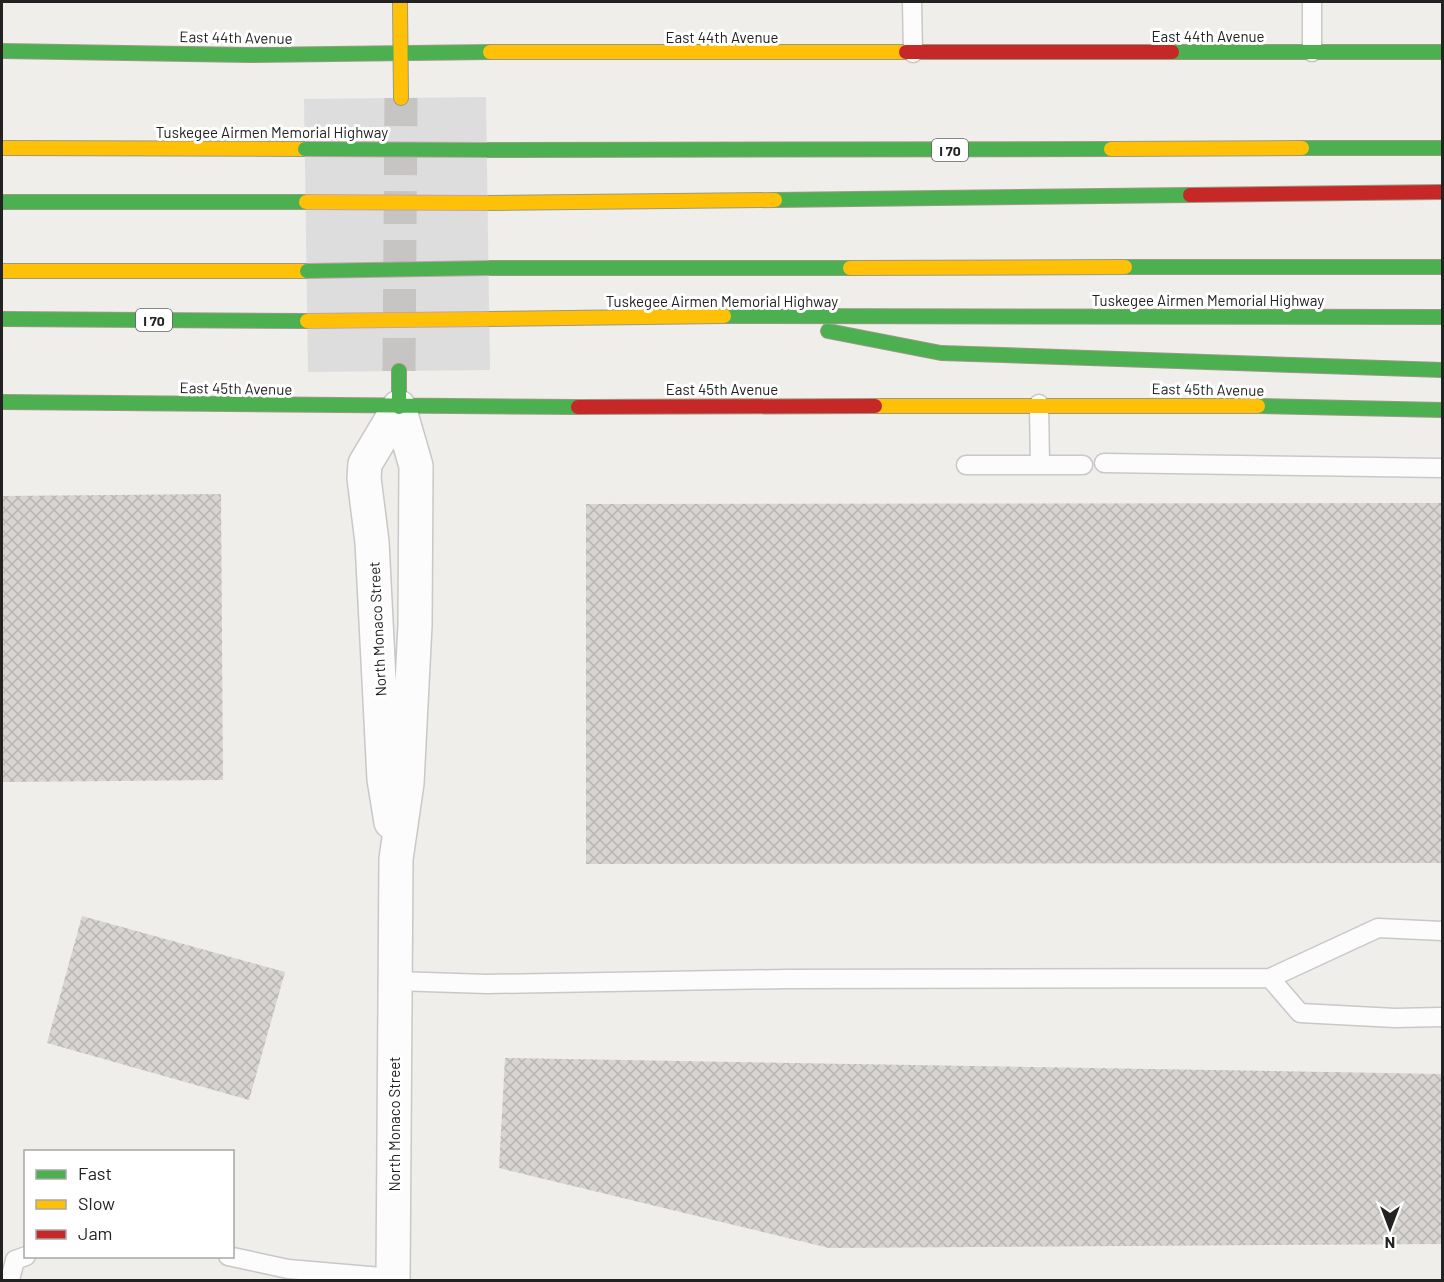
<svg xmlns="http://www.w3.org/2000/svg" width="1444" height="1282" viewBox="0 0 1444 1282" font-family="Barlow,sans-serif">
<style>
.pier{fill:#dedddd}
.building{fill:url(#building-cross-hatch)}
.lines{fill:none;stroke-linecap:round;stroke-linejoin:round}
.secondary-tunnel{stroke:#c7c5c3;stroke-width:33;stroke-dasharray:33 16;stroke-linecap:butt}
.lane-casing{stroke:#c9c8c7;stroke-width:21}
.street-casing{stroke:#c9c8c7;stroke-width:36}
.fast-casing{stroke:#999a82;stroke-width:16}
.slow-casing{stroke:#999a82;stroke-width:16}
.jam-casing{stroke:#999a82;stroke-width:16}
.lane{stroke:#fdfcfc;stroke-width:18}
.street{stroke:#fdfcfc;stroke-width:33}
.fast{stroke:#4caf50;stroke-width:14}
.slow{stroke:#ffc107;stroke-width:14}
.jam{stroke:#c62828;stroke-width:14}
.fast-bridge-casing{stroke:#c5a2ac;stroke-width:16;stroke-linecap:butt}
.slow-bridge-casing{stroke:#c5a2ac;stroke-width:16;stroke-linecap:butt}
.fast-bridge{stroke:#4caf50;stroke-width:14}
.slow-bridge{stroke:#ffc107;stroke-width:14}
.labels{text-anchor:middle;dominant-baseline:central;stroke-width:6;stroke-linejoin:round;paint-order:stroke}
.shield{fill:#fff;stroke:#646464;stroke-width:1.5}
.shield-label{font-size:14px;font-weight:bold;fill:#222}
.street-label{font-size:15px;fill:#222;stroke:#fff}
</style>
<defs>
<pattern id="building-cross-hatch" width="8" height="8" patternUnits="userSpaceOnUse" patternTransform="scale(1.5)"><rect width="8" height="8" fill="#d7d4d2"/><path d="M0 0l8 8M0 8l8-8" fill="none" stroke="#b8b6b4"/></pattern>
</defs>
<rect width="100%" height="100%" fill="#f0eeeb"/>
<path class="pier" d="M 486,97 L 490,370 L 308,372 L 304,99 Z"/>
<path class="building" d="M 221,494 L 223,780 L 2,782 L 2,496 Z
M 1442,503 L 1442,863 L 586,864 L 586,504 Z
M 82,916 L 285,972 L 249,1100 L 47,1043 Z
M 505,1058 L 1442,1074 L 1442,1244 L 829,1248 L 499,1168 Z"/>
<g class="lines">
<path class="secondary-tunnel" d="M 399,371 L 401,98"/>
<g class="lane-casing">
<path id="lane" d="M 912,2 L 913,53
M 1312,2 L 1312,52
M 1039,404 L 1040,465 L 1083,465
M 1104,463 L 1442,468
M 966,465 L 1040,465
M 1270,978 L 1300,1013 L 1395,1018 L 1442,1017
M 395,981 L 487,984 L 786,979 L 1270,978 L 1378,928 L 1442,931
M 228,1256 L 288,1269 L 393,1278
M 10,1280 L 15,1260 L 26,1256"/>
</g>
<g class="street-casing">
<path id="street" d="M 391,822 L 384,779 L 372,542 L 364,478 L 365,464 L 399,407
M 393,1280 L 396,859 L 407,783 L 415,625 L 416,466 L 399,407"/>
</g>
<g class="fast-casing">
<path id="fast" d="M 2,51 L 249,55 L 490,52
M 1172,52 L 1442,52
M 1302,148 L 1442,148
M 487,150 L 1111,149
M 775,200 L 1190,195
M 2,202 L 306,202
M 1125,267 L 1442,267
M 489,268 L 850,268
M 724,316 L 1442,317
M 2,319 L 307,321
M 828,331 L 941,353 L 1442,370
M 399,371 L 399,407
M 2,402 L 578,407
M 1258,406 L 1442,410"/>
</g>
<g class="slow-casing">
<path id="slow" d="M 400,2 L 401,98
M 490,52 L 906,52
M 2,148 L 305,149
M 1111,149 L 1302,148
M 488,203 L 775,200
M 850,268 L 1125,267
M 2,271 L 307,271
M 489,319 L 724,316
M 875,406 L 1258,406"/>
</g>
<g class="jam-casing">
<path id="jam" d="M 906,52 L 1172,52
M 1190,195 L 1442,192
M 578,407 L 875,406"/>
</g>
<use href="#lane" class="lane"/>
<use href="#street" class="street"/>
<use href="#fast" class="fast"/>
<use href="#slow" class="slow"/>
<use href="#jam" class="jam"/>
<g class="fast-bridge-casing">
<path id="fast-bridge" d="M 305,149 L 487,150
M 307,271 L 489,268"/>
</g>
<g class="slow-bridge-casing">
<path id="slow-bridge" d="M 306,202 L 488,203
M 307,321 L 489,319"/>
</g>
<use href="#fast-bridge" class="fast-bridge"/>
<use href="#slow-bridge" class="slow-bridge"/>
</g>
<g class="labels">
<g class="shield">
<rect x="932" y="139" width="36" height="22" rx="4.5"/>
<rect x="136" y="309" width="36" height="22" rx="4.5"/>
</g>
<g class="shield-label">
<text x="950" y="150">I 70</text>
<text x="154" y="320">I 70</text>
</g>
<g class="street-label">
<text x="1208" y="36">East 44th Avenue</text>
<text transform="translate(236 37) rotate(1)">East 44th Avenue</text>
<text x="722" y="37">East 44th Avenue</text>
<text x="272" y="132">Tuskegee Airmen Memorial Highway</text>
<text x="1208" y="300">Tuskegee Airmen Memorial Highway</text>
<text x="722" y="301">Tuskegee Airmen Memorial Highway</text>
<text transform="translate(236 388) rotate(1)">East 45th Avenue</text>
<text x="722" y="389">East 45th Avenue</text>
<text transform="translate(1208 389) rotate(1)">East 45th Avenue</text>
<text transform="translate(377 629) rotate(-93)">North Monaco Street</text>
<text transform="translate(394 1124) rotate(-90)">North Monaco Street</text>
</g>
</g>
<rect width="1444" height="1282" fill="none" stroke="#222222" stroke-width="6"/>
<rect x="24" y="1150" width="210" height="108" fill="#ffffff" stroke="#a7a7a7" stroke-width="1.5"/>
<rect x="36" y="1170" width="30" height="9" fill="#4caf50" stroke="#a7a7a7" stroke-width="1.5"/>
<text x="78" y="1180" font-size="18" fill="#222222">Fast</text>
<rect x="36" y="1200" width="30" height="9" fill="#ffc107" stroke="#a7a7a7" stroke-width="1.5"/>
<text x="78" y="1210" font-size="18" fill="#222222">Slow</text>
<rect x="36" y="1230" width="30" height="9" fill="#c62828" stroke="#a7a7a7" stroke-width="1.5"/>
<text x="78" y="1240" font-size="18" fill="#222222">Jam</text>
<g transform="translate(1390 1228) rotate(180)" stroke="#ffffff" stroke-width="4.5" paint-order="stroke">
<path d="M0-4.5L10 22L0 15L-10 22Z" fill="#222222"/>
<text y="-9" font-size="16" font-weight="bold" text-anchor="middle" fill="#222222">N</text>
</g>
</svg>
